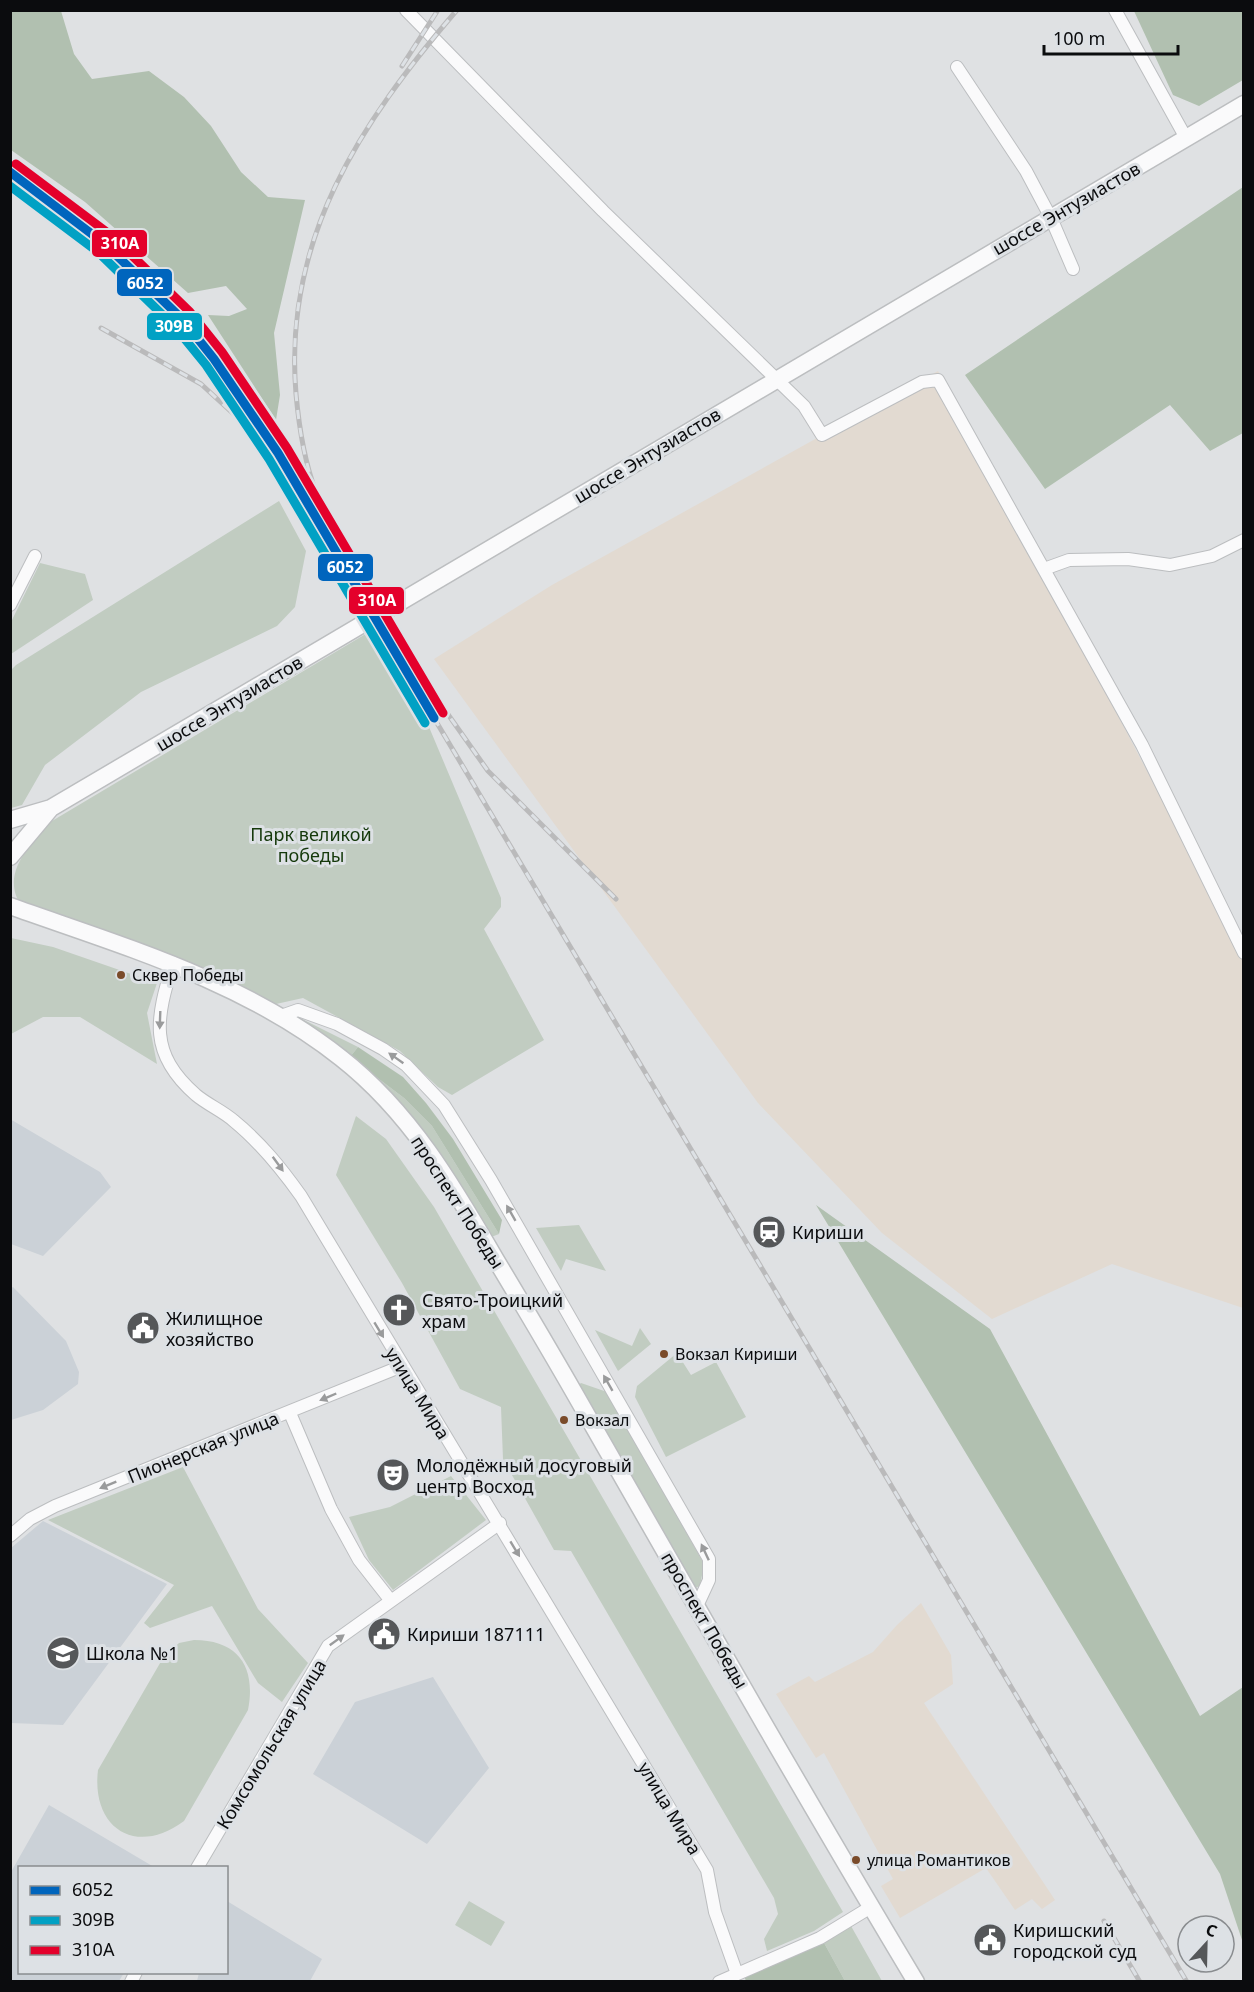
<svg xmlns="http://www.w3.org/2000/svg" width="1254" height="1992" viewBox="0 0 1254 1992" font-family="'Noto Sans',sans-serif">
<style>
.built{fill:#cbd1d7}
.industrial{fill:#e2dad1}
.green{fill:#c1ccc1}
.forest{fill:#b1c0b0}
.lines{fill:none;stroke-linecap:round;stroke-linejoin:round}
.minor-casing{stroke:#bcbec0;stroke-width:14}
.major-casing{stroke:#bcbec0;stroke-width:19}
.minor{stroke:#fafafb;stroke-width:12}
.major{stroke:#fafafb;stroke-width:16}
.rail-casing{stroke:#bababb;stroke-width:5}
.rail{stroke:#dde1e5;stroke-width:3;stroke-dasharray:9;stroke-linecap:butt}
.rail-1-casing{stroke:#dde1e5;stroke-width:14}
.rail-2-casing{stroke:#dde1e5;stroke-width:14}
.rail-3-casing{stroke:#dde1e5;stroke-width:14}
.rail-1{stroke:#0065bd;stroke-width:9}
.rail-2{stroke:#01a1c4;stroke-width:9}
.rail-3{stroke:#e4002b;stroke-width:9}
.oneway{fill:#9a9b9c}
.bus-dot{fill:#7a4b2a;stroke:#dde1e5;stroke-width:2}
.labels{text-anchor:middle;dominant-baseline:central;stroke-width:6;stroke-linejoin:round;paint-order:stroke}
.bus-label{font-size:16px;fill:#0b0c0e;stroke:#dde1e5;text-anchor:start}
.street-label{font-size:18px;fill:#0b0c0e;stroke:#dde1e5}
.park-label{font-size:18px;fill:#15390b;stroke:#dde1e5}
.poi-label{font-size:18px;fill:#0b0c0e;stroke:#dde1e5;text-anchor:start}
.line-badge{stroke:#dde1e5;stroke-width:2}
.badge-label{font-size:16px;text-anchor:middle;font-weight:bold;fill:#fff}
</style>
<rect width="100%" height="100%" fill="#dfe1e3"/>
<path class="built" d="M 10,1119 L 100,1172 L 111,1187 L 43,1256 L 11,1244 Z
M 13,1287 L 66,1341 L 79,1372 L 78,1384 L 43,1410 L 11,1420 L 10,1289 Z
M 43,1521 L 167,1584 L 63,1725 L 11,1723 L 11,1548 Z
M 433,1677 L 489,1768 L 427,1844 L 313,1774 L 355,1702 Z
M 49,1805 L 154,1867 L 20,1868 L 20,1972 L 124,1973 L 119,1981 L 11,1982 L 11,1872 Z
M 227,1901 L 322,1959 L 310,1981 L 197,1981 L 199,1973 L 226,1972 Z"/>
<path class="industrial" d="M 938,371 L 1243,955 L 1243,1308 L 1112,1264 L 992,1319 L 882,1233 L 758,1103 L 434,659 L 552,585 Z
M 921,1603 L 951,1655 L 953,1684 L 924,1703 L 1055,1900 L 1042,1909 L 1032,1899 L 1015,1910 L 986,1868 L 900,1918 L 881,1886 L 893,1879 L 824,1753 L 816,1758 L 776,1694 L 809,1676 L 815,1682 L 873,1652 L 897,1625 Z"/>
<path class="green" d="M 279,501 L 306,551 L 295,607 L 277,626 L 141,692 L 45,765 L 22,805 L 11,808 L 10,671 L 16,665 Z
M 40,563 L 85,574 L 93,600 L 11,654 L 11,622 Z
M 374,629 L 421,708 L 501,898 L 501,907 L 484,929 L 544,1040 L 452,1095 L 438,1087 L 400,1051 L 303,998 L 276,1004 L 264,1002 L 21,905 C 0,874 30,844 52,821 Z
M 11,938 L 53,947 L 157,983 L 147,1013 L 157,1064 L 80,1017 L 43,1017 L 11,1034 Z
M 300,1018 L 358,1047 L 350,1057 L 404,1098 L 432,1126 L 499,1234 L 486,1239 L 426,1142 L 296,1020 Z
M 356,1116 L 386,1139 L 434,1207 L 843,1912 L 814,1931 L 767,1951 L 764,1939 L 778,1914 L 774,1898 L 571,1551 L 554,1550 L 503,1459 L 501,1407 L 460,1389 L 402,1283 L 336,1175 Z
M 579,1225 L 606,1271 L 566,1259 L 561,1271 L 536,1228 Z
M 640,1328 L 651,1344 L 618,1371 L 595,1330 L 632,1346 Z
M 677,1353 L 691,1375 L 716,1362 L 746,1417 L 666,1457 L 635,1397 L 637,1386 Z
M 581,1383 L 607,1392 L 704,1564 L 700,1586 L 692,1589 L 575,1388 Z
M 183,1467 L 258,1609 L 308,1663 L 282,1702 L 258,1683 L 212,1606 L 150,1628 L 144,1623 L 174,1585 L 48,1520 Z
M 451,1476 L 486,1520 L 393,1590 L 369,1560 L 349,1517 L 390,1507 Z
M 194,1640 C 240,1640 256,1669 248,1710 L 184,1821 C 136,1857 91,1828 98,1770 L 163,1658 L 179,1643 Z
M 469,1901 L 505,1922 L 491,1946 L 455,1925 Z
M 851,1926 L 882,1981 L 845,1981 L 823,1941 Z"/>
<path class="forest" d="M 11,10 L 61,11 L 74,54 L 92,79 L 149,71 L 184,97 L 211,126 L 241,172 L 268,197 L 305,200 L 274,333 L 280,395 L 276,420 L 208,315 L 229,316 L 247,309 L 226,286 L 188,293 L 85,202 L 11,150 Z
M 1134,11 L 1243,11 L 1243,80 L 1199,106 L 1173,95 Z
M 1243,187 L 1243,433 L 1210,451 L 1170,405 L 1045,489 L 965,375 Z
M 358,1047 L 403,1077 L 426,1103 L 453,1139 L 502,1220 L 499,1234 L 432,1126 L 404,1098 L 350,1057 Z
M 816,1205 L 990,1329 L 1200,1716 L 1243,1687 L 1243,1943 L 1220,1874 Z
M 823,1941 L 845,1981 L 746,1981 L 744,1976 Z"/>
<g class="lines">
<g class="minor-casing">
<path id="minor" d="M 406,10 L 603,211 L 804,406 L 822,435 L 922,382 L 938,380 L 1142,745 L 1244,953
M 1115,10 L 1186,138
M 957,67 L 1026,171 L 1051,218 L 1073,269
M 1044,569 L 1069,560 L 1128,559 L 1170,565 L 1212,556 L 1244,540
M 10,605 L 35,556
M 173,963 C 156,1019 148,1053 196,1095 C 208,1105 223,1111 234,1121 C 261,1143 281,1168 301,1196 L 707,1870 L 715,1912 L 737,1974
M 281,1016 L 298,1010 L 337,1024 L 383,1049 L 406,1065 L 444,1105 L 491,1180 L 709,1559 L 709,1580 L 697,1606
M 290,1413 L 331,1509 L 359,1560 L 391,1601
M 10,1536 L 30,1519 L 55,1506 L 402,1366
M 197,1868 L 328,1646 L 500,1523
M 131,1982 L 136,1972
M 719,1982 L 820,1938 L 871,1907"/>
</g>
<g class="major-casing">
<path id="major" d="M 10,820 L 51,808 L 1244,104
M 10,857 L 51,808
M 10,906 C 125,947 244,981 341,1058 C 410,1112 453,1186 496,1260 C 529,1315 561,1369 592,1424 C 699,1611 805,1797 916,1982"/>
</g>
<use href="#minor" class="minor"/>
<use href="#major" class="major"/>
<g class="rail-casing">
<path id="rail" d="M 402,66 L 438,10
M 101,328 L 201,384 L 238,418
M 176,331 L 237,405 L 349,575
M 272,431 L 309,503
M 354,570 C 341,545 327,519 316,492 C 304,461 299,427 296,394 C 283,239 360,123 457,10
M 399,645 L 488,771 L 616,899
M 434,718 L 1187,1982
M 1104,1921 L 1140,1982"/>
</g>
<use href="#rail" class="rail"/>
<g class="rail-1-casing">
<path id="rail-1" d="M 10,172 L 105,244 L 183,320 L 214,359 L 278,453 L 434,718"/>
</g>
<g class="rail-2-casing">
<path id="rail-2" d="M 10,186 L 98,252 L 175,327 L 206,365 L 269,459 L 425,723"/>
</g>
<g class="rail-3-casing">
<path id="rail-3" d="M 16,164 L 112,236 L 190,312 L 222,352 L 287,448 L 443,713"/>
</g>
<use href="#rail-1" class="rail-1"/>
<use href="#rail-2" class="rail-2"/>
<use href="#rail-3" class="rail-3"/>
</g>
<defs><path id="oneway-solid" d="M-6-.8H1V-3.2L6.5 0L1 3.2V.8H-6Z" transform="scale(1.5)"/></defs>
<g class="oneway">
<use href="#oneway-solid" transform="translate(160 1020) rotate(92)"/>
<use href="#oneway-solid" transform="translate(396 1058) rotate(-145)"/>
<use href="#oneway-solid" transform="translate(278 1164) rotate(54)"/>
<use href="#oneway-solid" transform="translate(511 1213) rotate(-120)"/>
<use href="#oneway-solid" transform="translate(379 1330) rotate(59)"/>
<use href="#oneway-solid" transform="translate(608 1383) rotate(-120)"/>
<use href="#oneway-solid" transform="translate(328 1397) rotate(157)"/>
<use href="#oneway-solid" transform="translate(108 1485) rotate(158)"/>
<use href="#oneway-solid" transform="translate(515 1549) rotate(59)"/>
<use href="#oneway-solid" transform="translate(705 1552) rotate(-115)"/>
<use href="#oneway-solid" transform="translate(337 1640) rotate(-36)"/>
</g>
<defs>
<g id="station-disc" transform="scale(1.725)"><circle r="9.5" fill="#555759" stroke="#dde1e5"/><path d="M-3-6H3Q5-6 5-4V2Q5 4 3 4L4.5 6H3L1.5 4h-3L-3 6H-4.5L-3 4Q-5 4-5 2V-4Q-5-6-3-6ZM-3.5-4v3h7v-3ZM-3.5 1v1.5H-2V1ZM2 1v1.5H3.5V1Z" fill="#fff"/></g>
<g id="church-disc" transform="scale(1.725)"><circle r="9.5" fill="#555759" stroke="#dde1e5"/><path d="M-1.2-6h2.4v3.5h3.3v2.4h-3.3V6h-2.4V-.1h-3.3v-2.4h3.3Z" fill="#fff"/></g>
<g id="civic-disc" transform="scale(1.725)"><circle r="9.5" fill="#555759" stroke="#dde1e5"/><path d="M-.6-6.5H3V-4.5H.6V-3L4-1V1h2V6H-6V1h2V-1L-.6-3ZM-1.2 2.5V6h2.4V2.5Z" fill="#fff"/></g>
<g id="theatre-disc" transform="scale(1.725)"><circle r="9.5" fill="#555759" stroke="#dde1e5"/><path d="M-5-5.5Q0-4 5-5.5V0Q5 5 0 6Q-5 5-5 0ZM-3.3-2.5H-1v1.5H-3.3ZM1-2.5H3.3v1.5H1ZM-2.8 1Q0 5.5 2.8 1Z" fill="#fff"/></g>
<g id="school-disc" transform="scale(1.725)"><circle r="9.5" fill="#555759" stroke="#dde1e5"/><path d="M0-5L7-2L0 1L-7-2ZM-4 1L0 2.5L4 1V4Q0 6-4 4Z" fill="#fff"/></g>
</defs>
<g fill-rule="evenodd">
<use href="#station-disc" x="769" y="1232"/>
<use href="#church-disc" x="399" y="1310"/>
<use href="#civic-disc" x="143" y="1328"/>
<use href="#theatre-disc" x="393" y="1475"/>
<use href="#civic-disc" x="384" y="1634"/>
<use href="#school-disc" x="63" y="1653"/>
<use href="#civic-disc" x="990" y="1940"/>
</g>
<g class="bus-dot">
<circle cx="121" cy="975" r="5"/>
<circle cx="664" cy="1354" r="5"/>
<circle cx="564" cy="1420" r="5"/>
<circle cx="856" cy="1860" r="5"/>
</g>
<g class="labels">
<g class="bus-label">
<text x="132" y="975">Сквер Победы</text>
<text x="675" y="1354">Вокзал Кириши</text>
<text x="575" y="1420">Вокзал</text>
<text x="867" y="1860">улица Романтиков</text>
</g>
<g class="street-label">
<text transform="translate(1066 208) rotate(-30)">шоссе Энтузиастов</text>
<text transform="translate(647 455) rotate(-31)">шоссе Энтузиастов</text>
<text transform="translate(229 703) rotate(-31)">шоссе Энтузиастов</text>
<text transform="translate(458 1202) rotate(57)">проспект Победы</text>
<text transform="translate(418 1393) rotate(58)">улица Мира</text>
<text transform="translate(203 1447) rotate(-22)">Пионерская улица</text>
<text transform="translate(705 1620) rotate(60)">проспект Победы</text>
<text transform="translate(271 1744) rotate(-59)">Комсомольская улица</text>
<text transform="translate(670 1808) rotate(59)">улица Мира</text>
</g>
<g class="park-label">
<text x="311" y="834">Парк великой<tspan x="311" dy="21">победы</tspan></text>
</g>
<g class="poi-label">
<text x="792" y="1232">Кириши</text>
<text x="422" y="1300">Свято-Троицкий<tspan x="422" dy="21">храм</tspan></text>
<text x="166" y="1318">Жилищное<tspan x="166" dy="21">хозяйство</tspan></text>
<text x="416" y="1465">Молодёжный досуговый<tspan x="416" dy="21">центр Восход</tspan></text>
<text x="407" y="1634">Кириши 187111</text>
<text x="86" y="1653">Школа №1</text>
<text x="1013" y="1930">Киришский<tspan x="1013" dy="21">городской суд</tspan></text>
</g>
</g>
<g class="line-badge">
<rect x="91" y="229" width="57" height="29" rx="6" fill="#e4002b"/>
<rect x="116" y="268" width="57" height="29" rx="6" fill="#0065bd"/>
<rect x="146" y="312" width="57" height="29" rx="6" fill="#01a1c4"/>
<rect x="317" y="553" width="57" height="29" rx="6" fill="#0065bd"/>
<rect x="348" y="586" width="57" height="29" rx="6" fill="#e4002b"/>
</g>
<g class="badge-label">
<text x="120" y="249">310А</text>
<text x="145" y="289">6052</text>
<text x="174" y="332">309В</text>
<text x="345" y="573">6052</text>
<text x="377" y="606">310А</text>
</g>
<rect width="1254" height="1992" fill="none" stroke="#0b0c0e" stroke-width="24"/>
<rect x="18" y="1866" width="210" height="108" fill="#dde1e5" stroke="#898c8f" stroke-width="1.5"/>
<rect x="30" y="1886" width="30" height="9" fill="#0065bd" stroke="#898c8f" stroke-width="1.5"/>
<text x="72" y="1896" font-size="18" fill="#0b0c0e">6052</text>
<rect x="30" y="1916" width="30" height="9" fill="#01a1c4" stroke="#898c8f" stroke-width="1.5"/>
<text x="72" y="1926" font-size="18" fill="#0b0c0e">309В</text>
<rect x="30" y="1946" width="30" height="9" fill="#e4002b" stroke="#898c8f" stroke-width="1.5"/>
<text x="72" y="1956" font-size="18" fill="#0b0c0e">310А</text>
<g transform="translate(1206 1944) rotate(22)"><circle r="28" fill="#dde1e5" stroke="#898c8f" stroke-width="1.5"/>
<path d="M0-4.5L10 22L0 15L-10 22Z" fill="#555759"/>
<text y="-9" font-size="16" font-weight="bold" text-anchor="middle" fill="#0b0c0e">С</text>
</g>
<path d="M1044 45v9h134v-9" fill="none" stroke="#0b0c0e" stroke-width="3"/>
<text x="1053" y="45" font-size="18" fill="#0b0c0e" stroke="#dde1e5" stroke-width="4.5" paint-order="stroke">100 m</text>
</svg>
